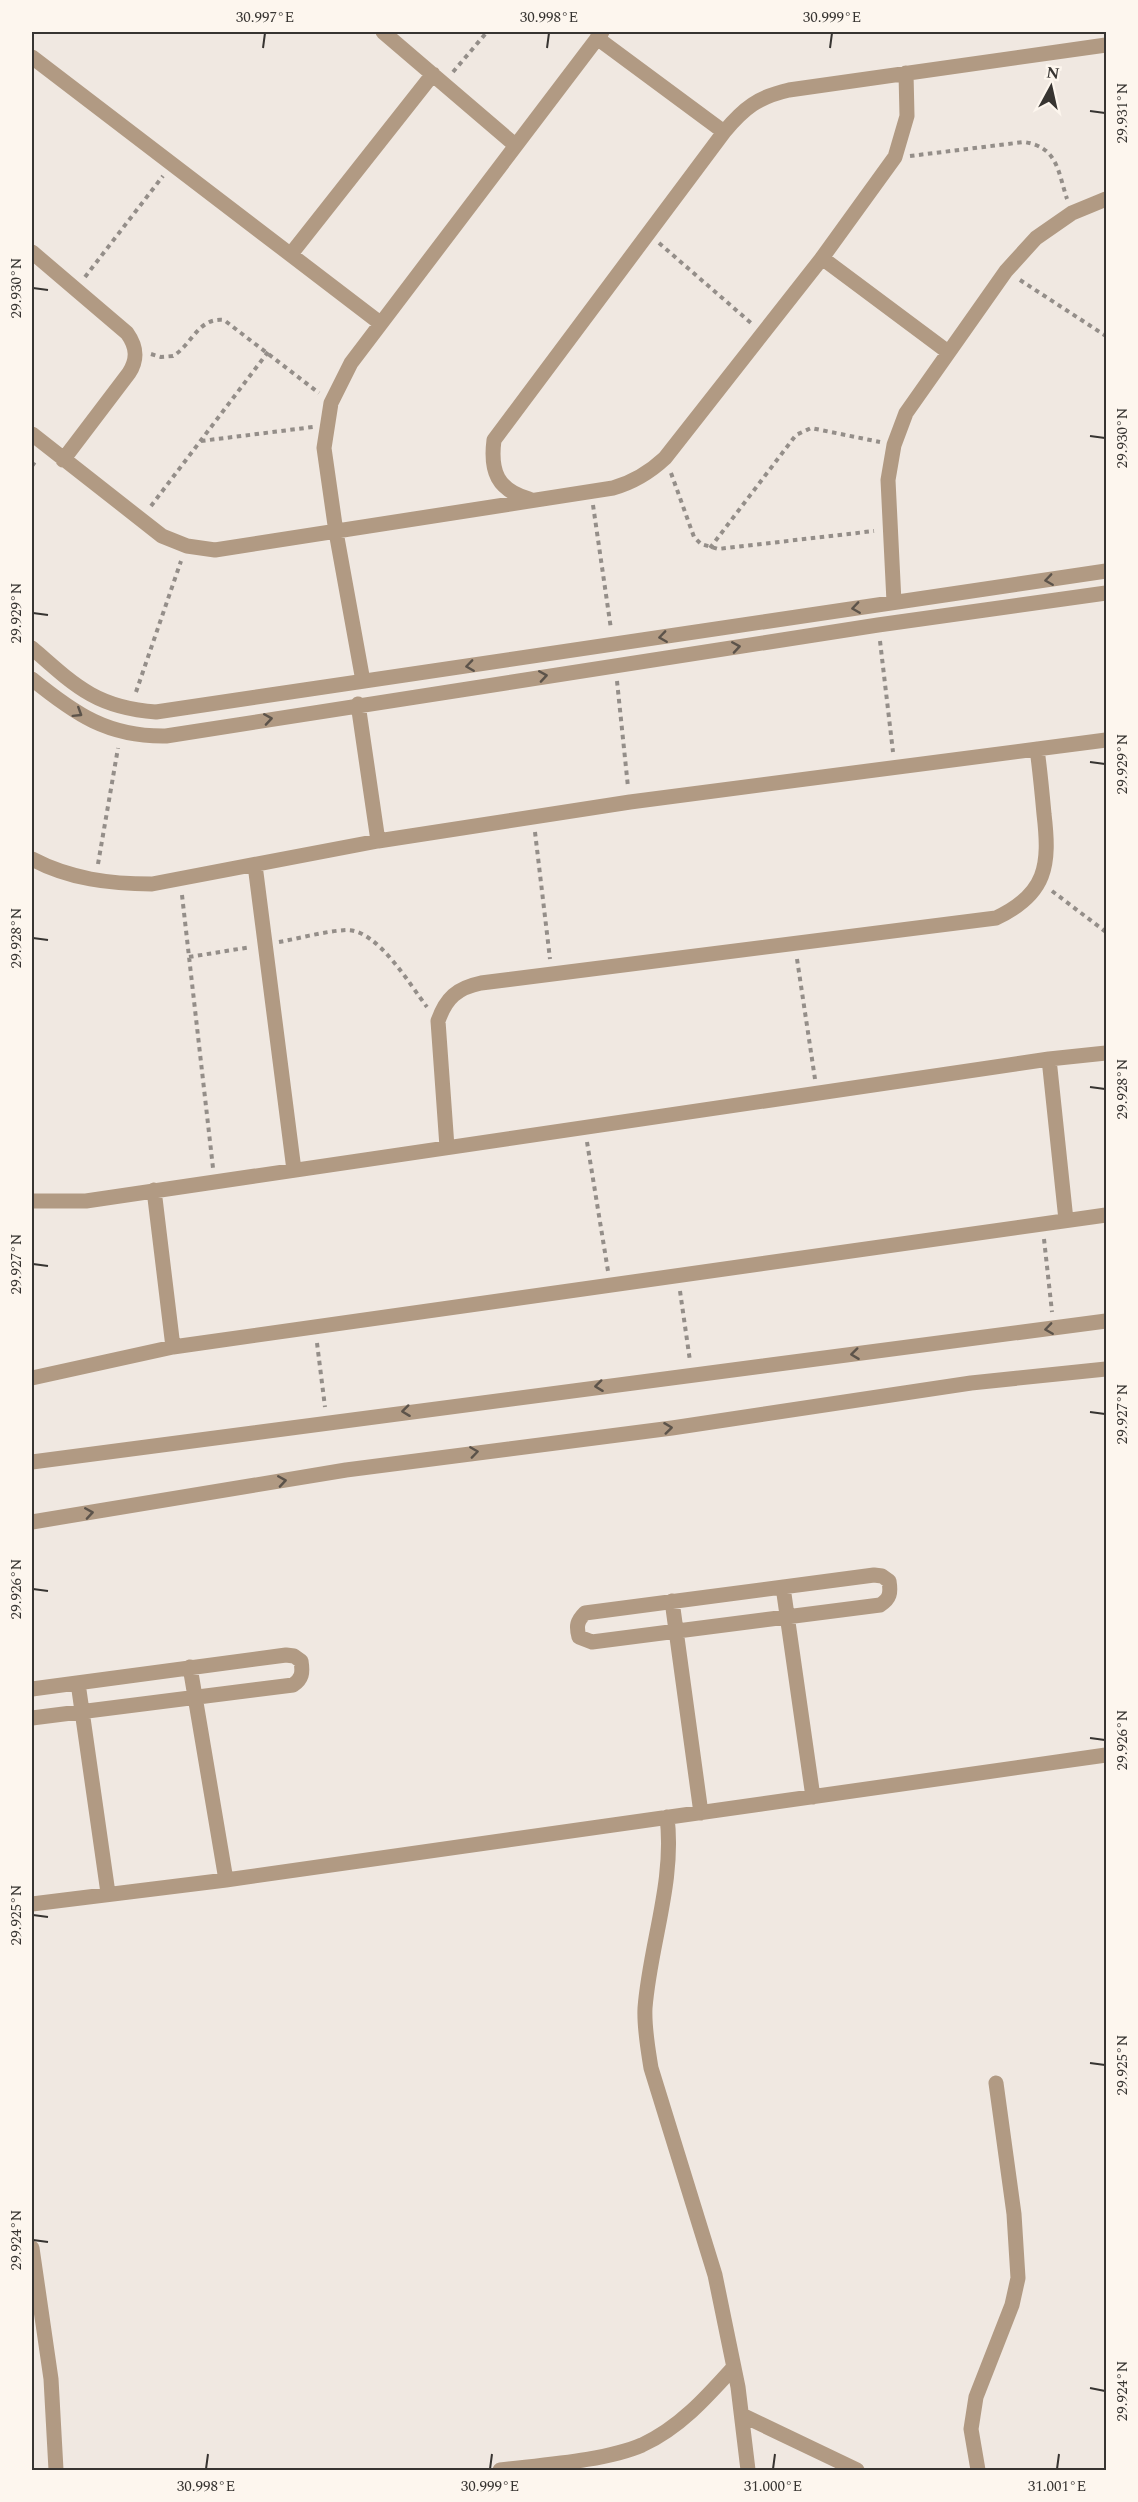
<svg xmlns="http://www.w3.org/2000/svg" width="1138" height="2502" viewBox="0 0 1138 2502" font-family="Spectral,serif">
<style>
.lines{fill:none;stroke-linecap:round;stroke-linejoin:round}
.path{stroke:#948e89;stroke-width:4;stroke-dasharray:4.5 4.5;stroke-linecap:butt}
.minor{stroke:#b19a83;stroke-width:15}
.oneway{stroke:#5c534a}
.ticks{fill:none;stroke:#373431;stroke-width:2}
.neatline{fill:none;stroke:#373431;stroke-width:2}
.ticks-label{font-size:15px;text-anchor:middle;fill:#373431}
</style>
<rect width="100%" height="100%" fill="#f0e8e1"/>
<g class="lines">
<path class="path" d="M 453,72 L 487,32
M 910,156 L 1024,142 C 1058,147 1058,172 1067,199
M 659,243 L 751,323
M 85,277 L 163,176
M 1020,280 L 1106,336
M 151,354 L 161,357 L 173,356 C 192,345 198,317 224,320 L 319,393
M 201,441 L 313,427
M 32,466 L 37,459
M 671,473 L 694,537 L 701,544 L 718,549 L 874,531
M 593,505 L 611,629
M 151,506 L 268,352
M 710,548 L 796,435 L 811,428 L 880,442
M 880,641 L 893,752
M 617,681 L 628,787
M 136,692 L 181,561
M 535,832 L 550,959
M 98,864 L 118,748
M 1052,891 L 1106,932
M 182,895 L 213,1168
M 279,942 C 301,938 325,931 347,930 C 378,930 410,985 427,1007
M 189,957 L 251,947
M 797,959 L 815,1079
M 587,1142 L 608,1271
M 1044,1239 L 1052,1312
M 680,1291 L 690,1361
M 317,1343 L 325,1407"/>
<path class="minor" d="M 383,32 L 515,145
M 597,38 L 724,132
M 32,57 L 380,323
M 32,252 L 127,333 C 137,347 138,359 129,373 L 63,460
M 291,254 L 433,74
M 822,258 L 948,352
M 32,434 L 162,536 L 187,546 L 215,550 L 613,488 C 634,482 649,473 665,458 L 822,258 L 895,157 L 907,116 L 906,73
M 529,499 C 497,490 490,471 494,440 L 724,132 C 744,108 758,97 789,90 L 1106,45
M 894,602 L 888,480 L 894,445 L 906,413 L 1006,271 L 1036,238 L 1072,213 L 1106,199
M 32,648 C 75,686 97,708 156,712 L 1106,571
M 32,679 C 75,714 108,737 166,736 L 878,625 L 1106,593
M 363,681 L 336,532 L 324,448 L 331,403 L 351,363 L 602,32
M 358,704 L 378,841
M 32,859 C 70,879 110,884 152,884 L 378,841 L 630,802 L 1106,740
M 255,865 L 294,1170
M 1049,1059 L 1066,1220
M 447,1147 L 438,1021 C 446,998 457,988 481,983 L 996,918 C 1047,894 1050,865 1044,814 C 1042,792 1040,771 1037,749
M 154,1190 L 173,1347
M 32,1201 L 86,1201 L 1049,1059 L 1106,1053
M 32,1378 L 173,1347 L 1106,1215
M 32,1462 L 1106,1321
M 32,1522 L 346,1470 L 672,1428 L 971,1383 L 1106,1369
M 874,1575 L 882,1576 L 889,1581 C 891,1593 890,1599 880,1605 L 592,1642 L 579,1637 C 576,1626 577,1621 585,1613 Z
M 783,1587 L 813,1797
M 672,1601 L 701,1813
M 190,1667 L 226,1880
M 78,1683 L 108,1893
M 32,1689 L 286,1655 L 294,1656 L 301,1661 C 303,1673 302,1679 293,1685 L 32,1718
M 667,1817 C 675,1882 650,1944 645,2008 C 644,2028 648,2049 651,2068 L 715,2275 L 738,2387 L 748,2470
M 32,1904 L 226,1880 L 1106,1755
M 32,2248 L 51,2379 L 56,2470
M 742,2415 L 857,2470
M 500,2470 C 541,2465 605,2461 642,2445 C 679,2428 706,2398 733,2368
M 978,2470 L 971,2429 L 976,2397 L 1012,2305 L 1018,2278 L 1014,2214 L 996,2083"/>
</g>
<defs><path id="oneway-chevron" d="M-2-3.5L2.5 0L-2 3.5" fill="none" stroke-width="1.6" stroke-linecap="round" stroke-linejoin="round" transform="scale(1.5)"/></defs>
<g class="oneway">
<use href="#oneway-chevron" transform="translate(1049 580) rotate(172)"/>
<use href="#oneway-chevron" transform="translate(856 608) rotate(172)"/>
<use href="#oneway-chevron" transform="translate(663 637) rotate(172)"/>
<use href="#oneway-chevron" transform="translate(736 647) rotate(-9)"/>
<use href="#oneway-chevron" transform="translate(470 666) rotate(172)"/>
<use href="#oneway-chevron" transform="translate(543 676) rotate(-9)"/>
<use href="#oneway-chevron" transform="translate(78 713) rotate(32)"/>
<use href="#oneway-chevron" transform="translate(268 719) rotate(-9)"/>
<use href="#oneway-chevron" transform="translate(1049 1329) rotate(172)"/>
<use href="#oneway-chevron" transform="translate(855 1354) rotate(173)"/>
<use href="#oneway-chevron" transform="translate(599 1386) rotate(173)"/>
<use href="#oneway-chevron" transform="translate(406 1411) rotate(173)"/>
<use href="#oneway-chevron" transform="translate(668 1428) rotate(-7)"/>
<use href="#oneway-chevron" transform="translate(474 1452) rotate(-8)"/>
<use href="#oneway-chevron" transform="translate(282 1481) rotate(-9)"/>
<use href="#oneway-chevron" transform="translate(89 1513) rotate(-9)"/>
</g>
<path class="ticks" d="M 263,48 L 265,33M 547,48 L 549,33M 830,48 L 832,33M 1090,111 L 1105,113M 33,288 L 48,290M 1090,436 L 1105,438M 33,613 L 48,615M 1090,762 L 1105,764M 33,938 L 48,940M 1090,1087 L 1105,1089M 33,1264 L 48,1266M 1090,1412 L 1105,1414M 33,1589 L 48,1591M 1090,1738 L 1105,1740M 33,1915 L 48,1917M 1090,2063 L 1105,2065M 33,2240 L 48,2242M 1090,2388 L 1105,2391M 206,2469 L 208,2454M 490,2469 L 492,2454M 773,2469 L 775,2454M 1057,2469 L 1059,2454"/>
<rect width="1138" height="2502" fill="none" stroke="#fdf6ee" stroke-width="66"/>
<g transform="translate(1051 87) rotate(8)" stroke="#fdf6ee" stroke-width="4.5" paint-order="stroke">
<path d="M0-4.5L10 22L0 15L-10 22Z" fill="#373431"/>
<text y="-9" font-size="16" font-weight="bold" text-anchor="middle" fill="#373431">N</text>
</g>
<rect x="33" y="33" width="1072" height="2436" class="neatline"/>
<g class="ticks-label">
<text x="265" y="22">30.997°E</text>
<text x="549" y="22">30.998°E</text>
<text x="832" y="22">30.999°E</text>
<text transform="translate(1122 113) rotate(-90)" y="5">29.931°N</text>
<text transform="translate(16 288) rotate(-90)" y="5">29.930°N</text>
<text transform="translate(1122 438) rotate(-90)" y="5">29.930°N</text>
<text transform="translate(16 613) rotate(-90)" y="5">29.929°N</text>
<text transform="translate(1122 764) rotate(-90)" y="5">29.929°N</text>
<text transform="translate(16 938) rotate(-90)" y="5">29.928°N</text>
<text transform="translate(1122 1089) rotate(-90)" y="5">29.928°N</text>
<text transform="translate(16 1264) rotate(-90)" y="5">29.927°N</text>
<text transform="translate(1122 1414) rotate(-90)" y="5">29.927°N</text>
<text transform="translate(16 1589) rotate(-90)" y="5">29.926°N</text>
<text transform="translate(1122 1740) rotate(-90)" y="5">29.926°N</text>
<text transform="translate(16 1915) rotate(-90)" y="5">29.925°N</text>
<text transform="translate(1122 2065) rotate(-90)" y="5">29.925°N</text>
<text transform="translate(16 2240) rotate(-90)" y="5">29.924°N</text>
<text transform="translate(1122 2391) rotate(-90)" y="5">29.924°N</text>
<text x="206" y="2491">30.998°E</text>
<text x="490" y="2491">30.999°E</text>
<text x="773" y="2491">31.000°E</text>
<text x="1057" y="2491">31.001°E</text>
</g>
</svg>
